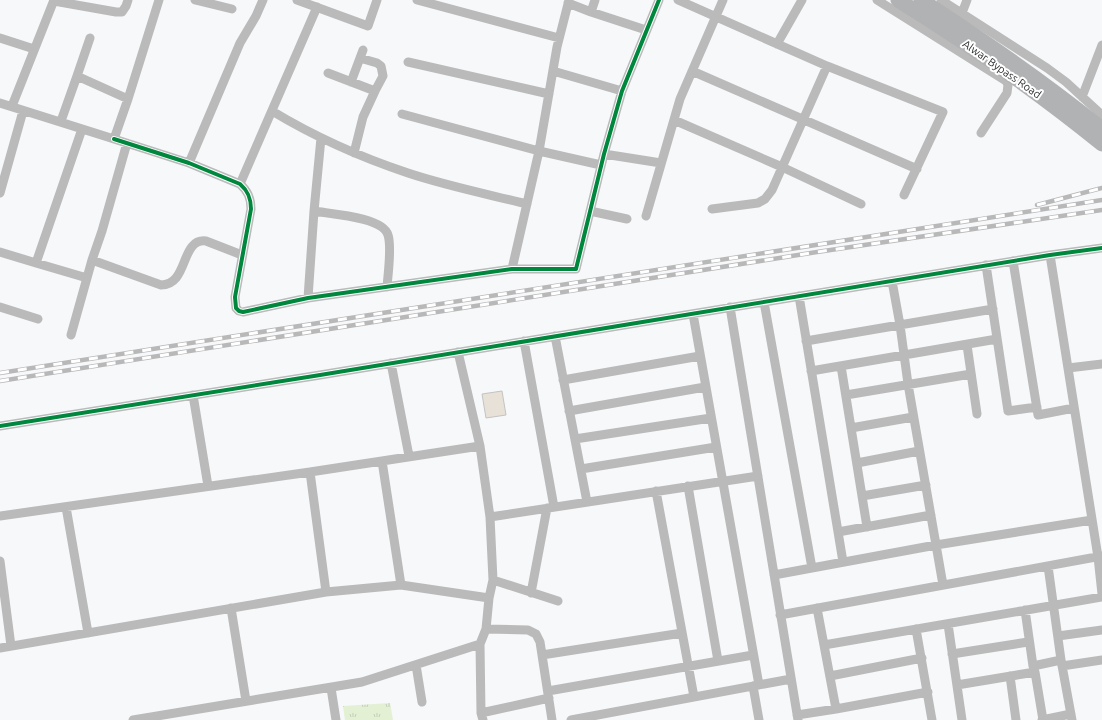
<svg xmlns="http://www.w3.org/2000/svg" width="1102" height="720" viewBox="0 0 1102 720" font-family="Ubuntu,sans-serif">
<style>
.park{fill:url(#park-tufts)}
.building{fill:#e8e1d8;stroke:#c3c3c4}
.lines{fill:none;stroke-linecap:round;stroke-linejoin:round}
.street{stroke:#bababa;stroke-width:9}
.primary{stroke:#b1b2b3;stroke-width:15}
.rail-casing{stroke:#b8b8b9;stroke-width:4.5}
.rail{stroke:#fff;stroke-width:3;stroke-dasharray:9;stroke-linecap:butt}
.cycleway-casing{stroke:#fff;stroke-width:6}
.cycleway{stroke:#00873e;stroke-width:4}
.labels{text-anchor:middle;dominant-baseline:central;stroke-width:4;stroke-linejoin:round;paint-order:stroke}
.street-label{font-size:11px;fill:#2e2f30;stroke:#fff}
</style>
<defs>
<pattern id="park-tufts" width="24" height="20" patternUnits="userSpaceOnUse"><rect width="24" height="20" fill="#e3f0d4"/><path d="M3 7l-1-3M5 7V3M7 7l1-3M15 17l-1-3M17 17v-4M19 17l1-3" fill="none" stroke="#c3ceb6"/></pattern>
</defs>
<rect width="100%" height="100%" fill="#f6f8fa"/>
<path class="park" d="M 390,703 L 393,720 L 345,720 L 343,706 Z"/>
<path class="building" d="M 502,391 L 506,415 L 486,418 L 482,394 Z"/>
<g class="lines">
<path class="street" d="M 195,0 L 232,9
M 297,0 L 368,26 L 377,0
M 417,0 L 559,38
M 678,0 L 827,66 L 943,112 L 904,195
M 877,0 L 1006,81 L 1008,85 L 1007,93 L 981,133
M 941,0 L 1047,68 L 1066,82 L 1102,115
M 54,1 L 116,12 L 122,12 L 126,6 L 128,0
M 568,3 L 591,12 L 646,30
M 591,12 L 595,0
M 962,13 L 967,0
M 0,38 L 34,49
M 777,44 L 802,0
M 360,58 L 377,63 L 381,66 L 383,76 L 375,91
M 408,62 L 549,94
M 553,71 L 622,91
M 692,71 L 917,169
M 328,73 L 375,91 L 363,117 L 354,153
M 77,76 L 90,38
M 351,82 L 363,50
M 1082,97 L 1102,45
M 0,103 L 114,139 L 128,99 L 159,0
M 12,106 L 54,0
M 272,111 C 315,137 360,157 408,173 C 447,186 487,194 527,204
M 402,114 L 539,151 L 601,165
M 674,120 L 782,167 L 861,204
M 61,121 L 77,76 L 128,99
M 321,138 L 314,211 C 331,214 383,217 388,235 C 392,247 388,273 387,287
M 114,139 L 189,163 L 240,184 C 248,191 251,198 251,209 L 235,297 L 236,308 L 239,311 L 243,312 L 308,298 L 512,269 L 576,269 L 604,154 L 622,91 L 659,0
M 604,154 L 661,163
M 189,163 L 240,43 L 256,16 L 263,0
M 240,184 L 317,7
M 0,193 L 23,111
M 712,209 L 758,203 L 765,199 L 772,190 L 827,66
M 590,211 L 627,219
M 646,216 L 680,99 L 723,0
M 0,252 L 36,263 L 82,129
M 1050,255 L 1098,557 L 1102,594
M 92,260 L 161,285 C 189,285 180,238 206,241 L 242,255
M 1013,261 L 1038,415 L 1074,408
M 36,263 L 87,278
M 986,265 L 1008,411 L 1037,407
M 512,269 L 539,151 L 557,47 L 569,0
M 892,281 L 900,325 L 908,384 L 943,585
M 799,296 L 843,562
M 308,298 L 314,211
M 764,302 L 812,568
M 0,307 L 38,319
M 730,307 L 798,720
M 693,314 L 759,685
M 71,335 L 92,260 L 102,231 L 127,143
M 555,336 L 587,502
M 524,341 L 554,507
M 806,341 L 993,309
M 967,345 L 977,414
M 391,363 L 409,456
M 841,366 L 867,527
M 1068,368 L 1102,364
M 811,371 L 997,339
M 563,380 L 700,356
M 193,395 L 208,486
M 846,395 L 971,374
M 569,411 L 705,387
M 0,426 L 314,376 L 1050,255 L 1102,248
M 851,428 L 913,417
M 575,439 L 711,418
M 382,461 L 401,585
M 857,463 L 919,451
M 581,469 L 716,447
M 310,472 L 480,446
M 688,486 L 718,661
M 656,491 L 694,697
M 862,496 L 926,485
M 66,507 L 88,633
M 0,516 L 310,472 L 326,592 L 0,648
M 490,517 L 758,476
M 838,532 L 931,515
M 0,561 L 11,646
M 1048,566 L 1061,660 L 1072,720
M 774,575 L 936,545 L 1092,520
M 493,580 L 558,601
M 326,592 L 401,585 L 489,598
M 531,593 L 547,508
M 231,608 L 246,701
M 817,608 L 836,709
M 1025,610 L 1033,666 L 1061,660
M 780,615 L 1102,556
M 948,624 L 962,720
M 486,629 L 528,630 L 536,634 L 540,642 L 552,720
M 916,629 L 932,720
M 1058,636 L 1102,630
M 480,644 L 481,713 L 483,720
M 824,645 L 1102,597
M 952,654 L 1028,642
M 542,655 L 682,633
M 416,665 L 422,702
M 1062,666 L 1102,660
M 830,676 L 922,658
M 1010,676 L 1016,720
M 957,685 L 1035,672 L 1043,720
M 753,686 L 759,720
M 331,688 L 336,720
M 548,691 L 753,655
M 481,713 L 549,698
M 797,715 L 836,709 L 928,692
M 133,720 L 362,682 L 480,644 L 486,629 L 489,598 L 493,580 L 490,517 L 480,446 L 458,352
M 571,720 L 791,679
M 1042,720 L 1071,714"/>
<path class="primary" d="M 898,0 C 969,44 1037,91 1102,144
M 921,0 C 983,40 1044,82 1102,129"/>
<g class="rail-casing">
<path id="rail" d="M 1037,205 L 1102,188
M 0,373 L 1102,200
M 0,381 L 817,252 L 1102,210"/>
</g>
<use href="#rail" class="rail"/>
<g class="cycleway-casing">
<path id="cycleway" d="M 114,139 L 189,163 L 240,184 C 248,191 251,198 251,209 L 235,297 L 236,308 L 239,311 L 243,312 L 308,298 L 512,269 L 576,269 L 604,154 L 622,91 L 659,0
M 0,426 L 314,376 L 1050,255 L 1102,248"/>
</g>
<use href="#cycleway" class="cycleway"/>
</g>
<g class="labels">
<g class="street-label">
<text transform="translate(1002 69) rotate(35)">Alwar Bypass Road</text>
</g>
</g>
</svg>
